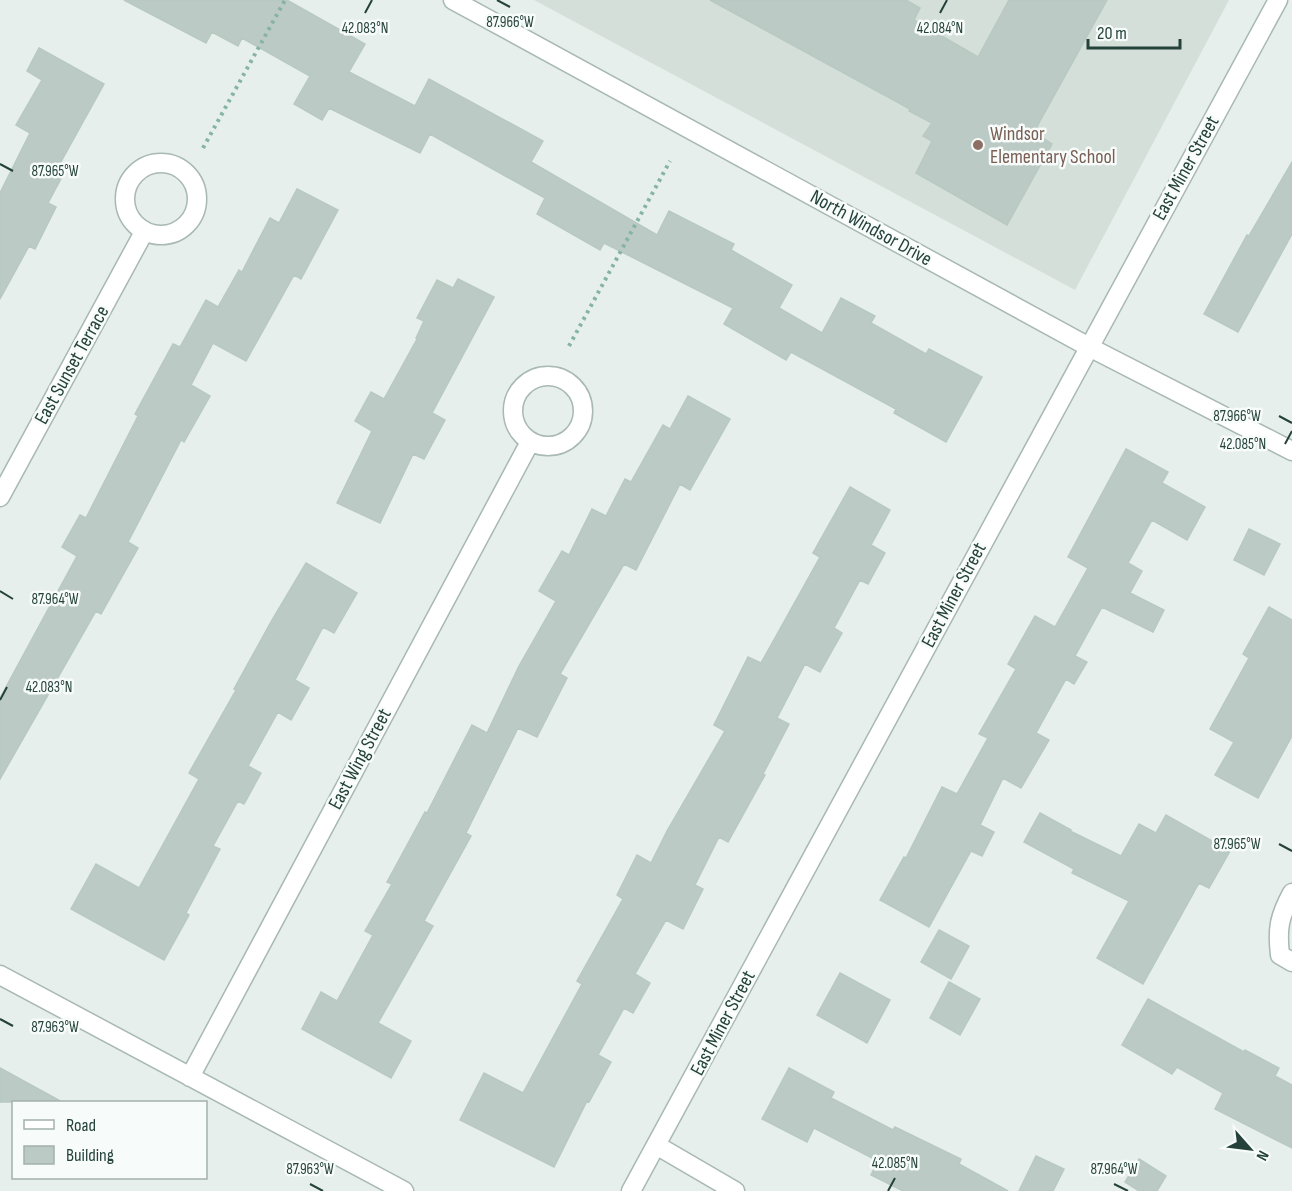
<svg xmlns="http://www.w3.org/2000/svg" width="1292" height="1191" viewBox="0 0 1292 1191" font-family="'Sofia Sans Condensed',sans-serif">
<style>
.built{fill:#d4dfda}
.building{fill:#bbcac4;stroke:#b8c9c2;stroke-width:1.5}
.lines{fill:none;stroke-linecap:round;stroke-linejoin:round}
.street-casing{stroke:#a8b8b2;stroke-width:21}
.path{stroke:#86b3a5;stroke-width:4;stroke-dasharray:3 4.5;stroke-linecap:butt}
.street{stroke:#fff;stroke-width:18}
.ticks{fill:none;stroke:#24423a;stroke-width:2}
.education-dot{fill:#8d6e63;stroke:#f7fbf9;stroke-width:2}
.labels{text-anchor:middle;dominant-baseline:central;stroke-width:5;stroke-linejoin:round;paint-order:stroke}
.education-label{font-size:20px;fill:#785e54;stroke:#f7fbf9;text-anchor:start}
.street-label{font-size:20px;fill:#24423a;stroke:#f7fbf9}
.ticks-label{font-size:15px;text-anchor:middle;fill:#24423a;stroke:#f7fbf9;stroke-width:5;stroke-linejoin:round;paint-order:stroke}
</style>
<rect width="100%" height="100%" fill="#e6efeb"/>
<path class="built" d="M 534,0 L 1229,0 L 1075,290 Z"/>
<path class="building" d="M 124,0 L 287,0 L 365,44 L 349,72 L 415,106 L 429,79 L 543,141 L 531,162 L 657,235 L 669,211 L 734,244 L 731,250 L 792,285 L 779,308 L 822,333 L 841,298 L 875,316 L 871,323 L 926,354 L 929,349 L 982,377 L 946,442 L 894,413 L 896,409 L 791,352 L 786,360 L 724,324 L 733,308 L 604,243 L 600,250 L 537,214 L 545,198 L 430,134 L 420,153 L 329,108 L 322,120 L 294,104 L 310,76 L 242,38 L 238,46 L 212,32 L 206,43 Z
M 710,0 L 906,0 L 920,8 L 914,20 L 978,57 L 1009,0 L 1107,0 L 1034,132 L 1052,144 L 1007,225 L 916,173 L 932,141 L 923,136 L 932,123 L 909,111 L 910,109 Z
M 39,48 L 104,84 L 57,169 L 64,173 L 48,203 L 56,207 L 35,249 L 29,246 L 0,299 L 0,193 L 30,133 L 16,125 L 42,80 L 27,71 Z
M 1292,162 L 1292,234 L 1238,332 L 1204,314 L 1247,235 L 1249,236 Z
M 297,189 L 338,210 L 301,279 L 294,275 L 246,361 L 213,343 L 191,385 L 210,396 L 184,442 L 181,440 L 128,542 L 138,548 L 101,614 L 96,611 L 0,779 L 0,698 L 77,556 L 62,547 L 80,515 L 86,518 L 138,416 L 135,414 L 173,344 L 180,347 L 206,300 L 218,307 L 239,270 L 242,272 L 270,218 L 279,223 Z
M 458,279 L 494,297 L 432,413 L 445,420 L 424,459 L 413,454 L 380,523 L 337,503 L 372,431 L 355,421 L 371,392 L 384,399 L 417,339 L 416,338 L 424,321 L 417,318 L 437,280 L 453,288 Z
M 688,396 L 730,419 L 690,490 L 680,484 L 636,570 L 624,564 L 560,674 L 567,678 L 537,737 L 518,728 L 466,833 L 471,836 L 424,921 L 433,926 L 378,1023 L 411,1041 L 391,1078 L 302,1029 L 321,992 L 337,1001 L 373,935 L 365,931 L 392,884 L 387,882 L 425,812 L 427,813 L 472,725 L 487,733 L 519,666 L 556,601 L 539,591 L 562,551 L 569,555 L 592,509 L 606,516 L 625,479 L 631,482 L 663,425 L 670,429 Z
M 1126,449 L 1168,472 L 1162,483 L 1205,507 L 1187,540 L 1152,520 L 1128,563 L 1142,571 L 1130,593 L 1164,610 L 1153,632 L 1102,607 L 1075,656 L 1087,662 L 1074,684 L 1066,679 L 1036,733 L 1049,740 L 1021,788 L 1003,778 L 980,825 L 994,832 L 982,856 L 971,851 L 929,927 L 880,900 L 904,857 L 906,858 L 942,787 L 957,794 L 988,738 L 979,734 L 1016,669 L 1008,664 L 1035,616 L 1055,627 L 1088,568 L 1068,557 Z
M 850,487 L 890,510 L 871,545 L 885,553 L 868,584 L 860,580 L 834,628 L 842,633 L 820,672 L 805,664 L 777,718 L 789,724 L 763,774 L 765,775 L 728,842 L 719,837 L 695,885 L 703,889 L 683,929 L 666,920 L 635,974 L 650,983 L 633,1013 L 624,1008 L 598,1055 L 611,1062 L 589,1102 L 587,1101 L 554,1167 L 460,1120 L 484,1073 L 523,1093 L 582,984 L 577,981 L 623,899 L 617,895 L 637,855 L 651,863 L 667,831 L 725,731 L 714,725 L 748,657 L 761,663 L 820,557 L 813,553 Z
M 1249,529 L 1280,544 L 1264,575 L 1234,560 Z
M 306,563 L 357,593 L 334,633 L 323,627 L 295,680 L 309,688 L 291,720 L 278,712 L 248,766 L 261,773 L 244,804 L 238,801 L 213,846 L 220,849 L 186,913 L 189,915 L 164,960 L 71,909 L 96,864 L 139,888 L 199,779 L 189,773 L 236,690 L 234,689 L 272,620 Z
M 1269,607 L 1292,620 L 1292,736 L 1258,798 L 1215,775 L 1234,742 L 1210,729 L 1249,658 L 1243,654 Z
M 1040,813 L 1071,830 L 1070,831 L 1121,856 L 1139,824 L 1156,833 L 1166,815 L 1230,851 L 1209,888 L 1199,883 L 1143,984 L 1097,958 L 1129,901 L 1072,873 L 1074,869 L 1024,842 Z
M 939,930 L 969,946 L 951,979 L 921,962 Z
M 840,973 L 890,1000 L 867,1043 L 817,1015 Z
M 949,982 L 980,999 L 960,1035 L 930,1018 Z
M 1148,999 L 1244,1052 L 1245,1050 L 1279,1068 L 1275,1076 L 1292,1085 L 1292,1148 L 1215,1109 L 1223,1093 L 1177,1067 L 1172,1074 L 1122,1045 Z
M 0,1068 L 62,1102 L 0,1102 Z
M 789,1068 L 834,1092 L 831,1098 L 893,1130 L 895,1127 L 961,1159 L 959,1164 L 1008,1191 L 903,1191 L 871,1175 L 878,1161 L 814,1128 L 807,1142 L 762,1119 Z
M 1036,1156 L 1064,1169 L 1053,1191 L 1019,1191 Z
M 1139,1159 L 1166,1176 L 1157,1191 L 1139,1191 L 1125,1182 Z"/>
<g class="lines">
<g class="street-casing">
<path id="street" d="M 453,0 L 1089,347 L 1292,451
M125 199a36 36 0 1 1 72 0a36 36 0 1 1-72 0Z
M513 411a35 35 0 1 1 70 0a35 35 0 1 1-70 0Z
M 0,497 L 144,232
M 1292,893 C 1279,917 1277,929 1280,955 L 1292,962
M 0,975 L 404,1191
M 190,1077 L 530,442
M 656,1145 L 735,1191
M 631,1191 L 1278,0"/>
</g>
<path class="path" d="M 203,148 L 285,0
M 569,346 L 670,161"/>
<use href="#street" class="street"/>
</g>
<path class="ticks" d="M 497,0 L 510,7M 365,13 L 372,0M 940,13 L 947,0M 0,164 L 13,171M 1279,416 L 1292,423M 1285,444 L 1292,431M 0,591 L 13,599M 0,700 L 7,687M 1279,844 L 1292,851M 0,1019 L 13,1026M 310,1184 L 323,1191M 1114,1184 L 1128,1191M 888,1191 L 895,1178"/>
<circle class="education-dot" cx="978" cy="145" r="6"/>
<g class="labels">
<g class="education-label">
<text x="990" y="134">Windsor<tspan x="990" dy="23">Elementary School</tspan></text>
</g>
<g class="street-label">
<text transform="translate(1186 168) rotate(-61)">East Miner Street</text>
<text transform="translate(871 228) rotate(29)">North Windsor Drive</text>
<text transform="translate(72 365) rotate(-61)">East Sunset Terrace</text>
<text transform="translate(954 595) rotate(-62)">East Miner Street</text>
<text transform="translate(360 759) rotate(-62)">East Wing Street</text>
<text transform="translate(723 1023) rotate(-62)">East Miner Street</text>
</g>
</g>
<g class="ticks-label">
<text x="510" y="27">87.966°W</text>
<text x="365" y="33">42.083°N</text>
<text x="940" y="33">42.084°N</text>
<text x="55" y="176">87.965°W</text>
<text x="1237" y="421">87.966°W</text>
<text x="1243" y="449">42.085°N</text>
<text x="55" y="604">87.964°W</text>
<text x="49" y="692">42.083°N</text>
<text x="1237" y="849">87.965°W</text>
<text x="55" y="1032">87.963°W</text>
<text x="895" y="1168">42.085°N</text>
<text x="310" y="1174">87.963°W</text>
<text x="1114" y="1174">87.964°W</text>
</g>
<rect x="12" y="1101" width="195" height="78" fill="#f7fbf9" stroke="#a3b1ad" stroke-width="1.5"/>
<rect x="24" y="1120" width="30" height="9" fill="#ffffff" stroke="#a3b1ad" stroke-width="1.5"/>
<text x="66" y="1131" font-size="18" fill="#24423a">Road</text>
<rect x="24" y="1146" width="30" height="18" fill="#bbcac4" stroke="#a3b1ad" stroke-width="1.5"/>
<text x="66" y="1161" font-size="18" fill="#24423a">Building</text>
<g transform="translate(1250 1149) rotate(118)" stroke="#f7fbf9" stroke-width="4.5" paint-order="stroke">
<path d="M0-4.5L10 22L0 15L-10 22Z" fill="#24423a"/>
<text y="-9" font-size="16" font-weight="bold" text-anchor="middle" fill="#24423a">N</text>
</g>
<path d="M1088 39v9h92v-9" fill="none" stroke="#24423a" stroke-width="3"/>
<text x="1097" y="39" font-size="18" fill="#24423a" stroke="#f7fbf9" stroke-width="4.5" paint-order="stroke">20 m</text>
</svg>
